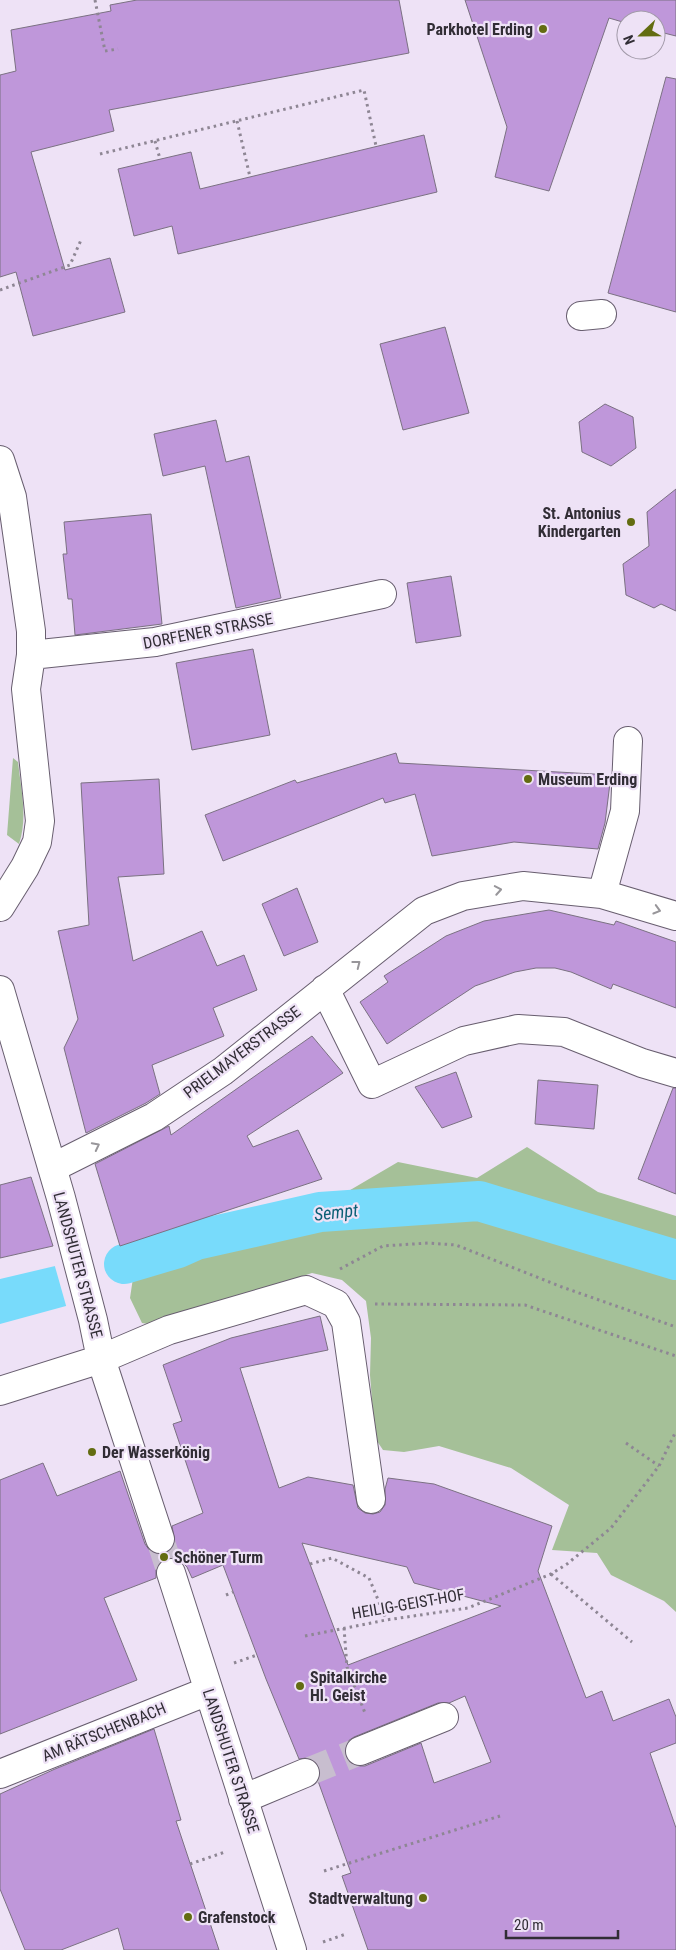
<svg xmlns="http://www.w3.org/2000/svg" width="676" height="1950" viewBox="0 0 676 1950" font-family="'Roboto Condensed',sans-serif">
<style>
.green{fill:#a5c098}
.water{fill:#78dbfb}
.pier{fill:#eee2f6}
.lines{fill:none;stroke-linecap:round;stroke-linejoin:round}
.canal{stroke:#78dbfb;stroke-width:40}
.building{fill:#bf97da;stroke:#7b7182;fill-rule:evenodd}
.minor-tunnel{stroke:#c8becf;stroke-width:28;stroke-dasharray:28 14;stroke-linecap:butt}
.minor-casing{stroke:#685e6f;stroke-width:30}
.path{stroke:#8e8694;stroke-width:3;stroke-dasharray:2.5 4;stroke-linecap:butt}
.minor{stroke:#fff;stroke-width:28}
.oneway{stroke:#98969a}
.poi-dot{fill:#636c11;stroke:#eee2f6;stroke-width:2}
.labels{text-anchor:middle;dominant-baseline:central;stroke-width:4.5;stroke-linejoin:round;paint-order:stroke}
.poi-label{font-size:16px;font-weight:bold;fill:#312d35;stroke:#eee2f6;text-anchor:start}
.street-label{font-size:16px;fill:#312d35;stroke:#eee2f6}
.water-label{font-size:18px;font-style:italic;fill:#0a5f75;stroke:#eee2f6}
</style>
<rect width="100%" height="100%" fill="#eee2f6"/>
<path class="green" d="M 13,758 L 18,762 C 21,789 28,817 19,844 L 7,835 Z
M 527,1147 L 598,1192 L 676,1216 L 676,1612 L 664,1601 L 611,1575 L 597,1553 L 552,1550 L 569,1505 L 511,1468 L 439,1446 L 404,1452 L 383,1450 L 375,1438 L 370,1375 L 371,1338 L 366,1301 L 342,1280 L 312,1273 L 154,1325 L 142,1323 L 130,1298 L 133,1278 L 270,1237 L 398,1162 L 477,1178 Z"/>
<path class="water" d="M 157,1242 L 178,1248 L 168,1258 L 126,1275 L 110,1294 L 0,1324 L 0,1279 Z"/>
<path class="pier" d="M 112,1250 L 122,1285 L 111,1297 L 67,1309 L 54,1263 Z"/>
<g class="lines">
<path class="canal" d="M 124,1264 L 178,1248 L 196,1240 L 320,1212 L 479,1201 L 676,1260"/>
</g>
<path class="building" d="M 137,0 L 399,0 L 409,53 L 109,110 L 114,131 L 31,152 L 65,270 L 110,258 L 125,312 L 33,336 L 16,272 L 0,277 L 0,75 L 16,71 L 11,30 L 111,11 L 110,5 Z
M 465,0 L 676,0 L 676,36 L 656,31 L 656,20 L 626,20 L 626,23 L 609,18 L 549,191 L 495,177 L 507,127 Z
M 666,77 L 676,79 L 676,312 L 608,293 Z
M 424,135 L 437,192 L 178,254 L 172,226 L 134,236 L 118,169 L 191,152 L 200,189 Z
M 445,327 L 469,413 L 403,430 L 380,344 Z
M 605,404 L 633,417 L 636,448 L 611,466 L 582,452 L 579,422 Z
M 216,420 L 226,462 L 249,456 L 281,598 L 236,608 L 205,466 L 163,476 L 154,434 Z
M 676,489 L 676,611 L 661,604 L 654,608 L 626,595 L 623,564 L 649,546 L 647,512 Z
M 151,514 L 162,624 L 75,635 L 72,599 L 68,599 L 63,554 L 67,554 L 64,522 Z
M 451,576 L 461,636 L 416,643 L 407,583 Z
M 253,649 L 270,735 L 192,750 L 176,663 Z
M 396,753 L 399,763 L 611,775 L 605,823 L 598,849 L 514,842 L 432,856 L 415,794 L 385,803 L 383,798 L 223,861 L 205,815 L 295,780 L 297,783 Z
M 159,779 L 164,874 L 118,877 L 133,961 L 202,931 L 217,966 L 244,955 L 257,990 L 213,1008 L 224,1036 L 152,1065 L 160,1094 L 146,1103 L 86,1133 L 64,1048 L 78,1019 L 58,931 L 89,925 L 81,783 Z
M 297,888 L 318,942 L 284,956 L 262,904 Z
M 549,910 L 614,925 L 616,921 L 676,942 L 676,1008 L 613,984 L 611,989 L 571,972 L 555,968 L 536,968 L 515,972 L 475,986 L 387,1044 L 360,1002 L 388,982 L 384,976 L 446,936 L 484,921 Z
M 312,1036 L 343,1073 L 247,1136 L 253,1147 L 298,1130 L 322,1179 L 120,1246 L 95,1164 L 169,1126 L 171,1135 Z
M 456,1072 L 472,1117 L 442,1128 L 415,1087 Z
M 538,1080 L 598,1085 L 594,1129 L 535,1124 Z
M 673,1088 L 676,1088 L 676,1194 L 638,1179 Z
M 31,1177 L 53,1246 L 0,1258 L 0,1185 Z
M 320,1316 L 328,1350 L 240,1368 L 279,1488 L 308,1477 L 353,1485 L 358,1508 L 365,1513 L 373,1514 L 380,1512 L 385,1505 L 385,1489 L 388,1478 L 434,1484 L 552,1526 L 538,1571 L 586,1698 L 602,1691 L 613,1721 L 669,1699 L 676,1717 L 676,1743 L 650,1753 L 676,1828 L 676,1950 L 368,1950 L 342,1876 L 351,1873 L 318,1781 L 320,1774 L 320,1767 L 314,1760 L 306,1758 L 299,1759 L 266,1679 L 223,1565 L 192,1578 L 187,1567 L 181,1561 L 175,1558 L 167,1558 L 160,1562 L 156,1569 L 156,1578 L 104,1598 L 137,1680 L 0,1734 L 0,1480 L 43,1463 L 57,1496 L 120,1471 L 145,1544 L 150,1551 L 156,1554 L 165,1554 L 172,1549 L 175,1543 L 172,1526 L 203,1513 L 173,1424 L 182,1421 L 163,1365 L 231,1338 ZM 302,1543 L 407,1567 L 414,1583 L 501,1606 L 348,1665 ZM 465,1696 L 491,1762 L 434,1783 L 421,1743 L 365,1766 L 357,1766 L 350,1763 L 346,1757 L 345,1748 L 348,1741 L 354,1737 L 438,1703 L 449,1703 Z
M 154,1729 L 181,1820 L 176,1821 L 219,1950 L 124,1950 L 118,1928 L 61,1950 L 25,1950 L 0,1889 L 0,1794 L 55,1769 Z"/>
<g class="lines">
<path class="minor-tunnel" d="M 160,1539 L 171,1573
M 305,1773 L 360,1751"/>
<g class="minor-casing">
<path id="minor" d="M 581,316 L 602,314
M 0,460 L 12,497 L 31,631 L 31,655 L 26,689 L 40,821 L 37,842 L 25,867 L 0,907
M 31,655 L 155,642 L 382,594
M 602,894 L 625,811 L 628,741
M 325,989 L 372,1084 L 464,1041 L 518,1029 L 564,1032 L 642,1063 L 676,1073
M 0,990 L 61,1198 L 93,1320 L 101,1359 L 160,1539
M 52,1168 L 154,1117 L 223,1071 L 424,911 L 463,896 L 523,886 L 602,894 L 676,916
M 0,1391 L 101,1359 L 169,1330 L 306,1290 L 336,1304 L 346,1322 L 371,1499
M 171,1573 L 292,1950
M 360,1751 L 444,1717
M 0,1774 L 208,1691
M 243,1799 L 305,1773"/>
</g>
<path class="path" d="M 95,0 L 105,51 L 118,49
M 237,121 L 250,177
M 155,141 L 160,159
M 100,154 L 364,90 L 376,146
M 0,290 L 70,265 L 81,240
M 340,1269 L 383,1246 L 428,1243 L 456,1245 L 562,1287 L 676,1327
M 375,1304 L 525,1305 L 676,1356
M 626,1443 L 659,1466
M 310,1564 L 332,1558 L 369,1578 L 386,1619
M 551,1574 L 632,1642
M 226,1595 L 233,1592
M 344,1628 L 347,1667 L 365,1713
M 305,1636 L 386,1620 L 468,1608 L 551,1574 L 567,1564 L 611,1528 L 659,1466 L 676,1431
M 234,1663 L 257,1655
M 190,1864 L 225,1852
M 324,1871 L 500,1816
M 323,1942 L 346,1934"/>
<use href="#minor" class="minor"/>
</g>
<defs><path id="oneway-chevron" d="M-2-3.5L2.5 0L-2 3.5" fill="none" stroke-width="1.6" stroke-linecap="round" stroke-linejoin="round" transform="scale(1.25)"/></defs>
<g class="oneway">
<use href="#oneway-chevron" transform="translate(498 890) rotate(-10)"/>
<use href="#oneway-chevron" transform="translate(657 910) rotate(16)"/>
<use href="#oneway-chevron" transform="translate(357 964) rotate(-38)"/>
<use href="#oneway-chevron" transform="translate(96 1146) rotate(-27)"/>
</g>
<g class="poi-dot">
<circle cx="543" cy="29" r="5"/>
<circle cx="631" cy="522" r="5"/>
<circle cx="528" cy="779" r="5"/>
<circle cx="92" cy="1452" r="5"/>
<circle cx="164" cy="1557" r="5"/>
<circle cx="300" cy="1686" r="5"/>
<circle cx="423" cy="1898" r="5"/>
<circle cx="188" cy="1917" r="5"/>
</g>
<g class="labels">
<g class="poi-label">
<text x="533" y="29" text-anchor="end">Parkhotel Erding</text>
<text x="621" y="513" text-anchor="end">St. Antonius<tspan x="621" dy="18">Kindergarten</tspan></text>
<text x="538" y="779">Museum Erding</text>
<text x="102" y="1452">Der Wasserkönig</text>
<text x="174" y="1557">Schöner Turm</text>
<text x="310" y="1677">Spitalkirche<tspan x="310" dy="18">Hl. Geist</tspan></text>
<text x="413" y="1898" text-anchor="end">Stadtverwaltung</text>
<text x="198" y="1917">Grafenstock</text>
</g>
<g class="street-label">
<text transform="translate(208 631) rotate(-11)">DORFENER STRASSE</text>
<text transform="translate(242 1052) rotate(-37)">PRIELMAYERSTRASSE</text>
<text transform="translate(78 1265) rotate(75)">LANDSHUTER STRASSE</text>
<text transform="translate(408 1604) rotate(-10)">HEILIG-GEIST-HOF</text>
<text transform="translate(104 1732) rotate(-22)">AM RÄTSCHENBACH</text>
<text transform="translate(231 1761) rotate(72)">LANDSHUTER STRASSE</text>
</g>
<g class="water-label">
<text transform="translate(336 1212) rotate(-6)">Sempt</text>
</g>
</g>
<g transform="translate(641 35) rotate(248)"><circle r="24" fill="#eee2f6" stroke="#a29aa9"/>
<path d="M0-4L9 19L0 12L-9 19Z" fill="#636c11"/>
<text y="-8" font-size="14" font-weight="bold" text-anchor="middle" fill="#312d35">N</text>
</g>
<path d="M506 1930v8h112v-8" fill="none" stroke="#312d35" stroke-width="2.5"/>
<text x="514" y="1930" font-size="15" fill="#312d35" stroke="#eee2f6" stroke-width="4" paint-order="stroke">20 m</text>
</svg>
